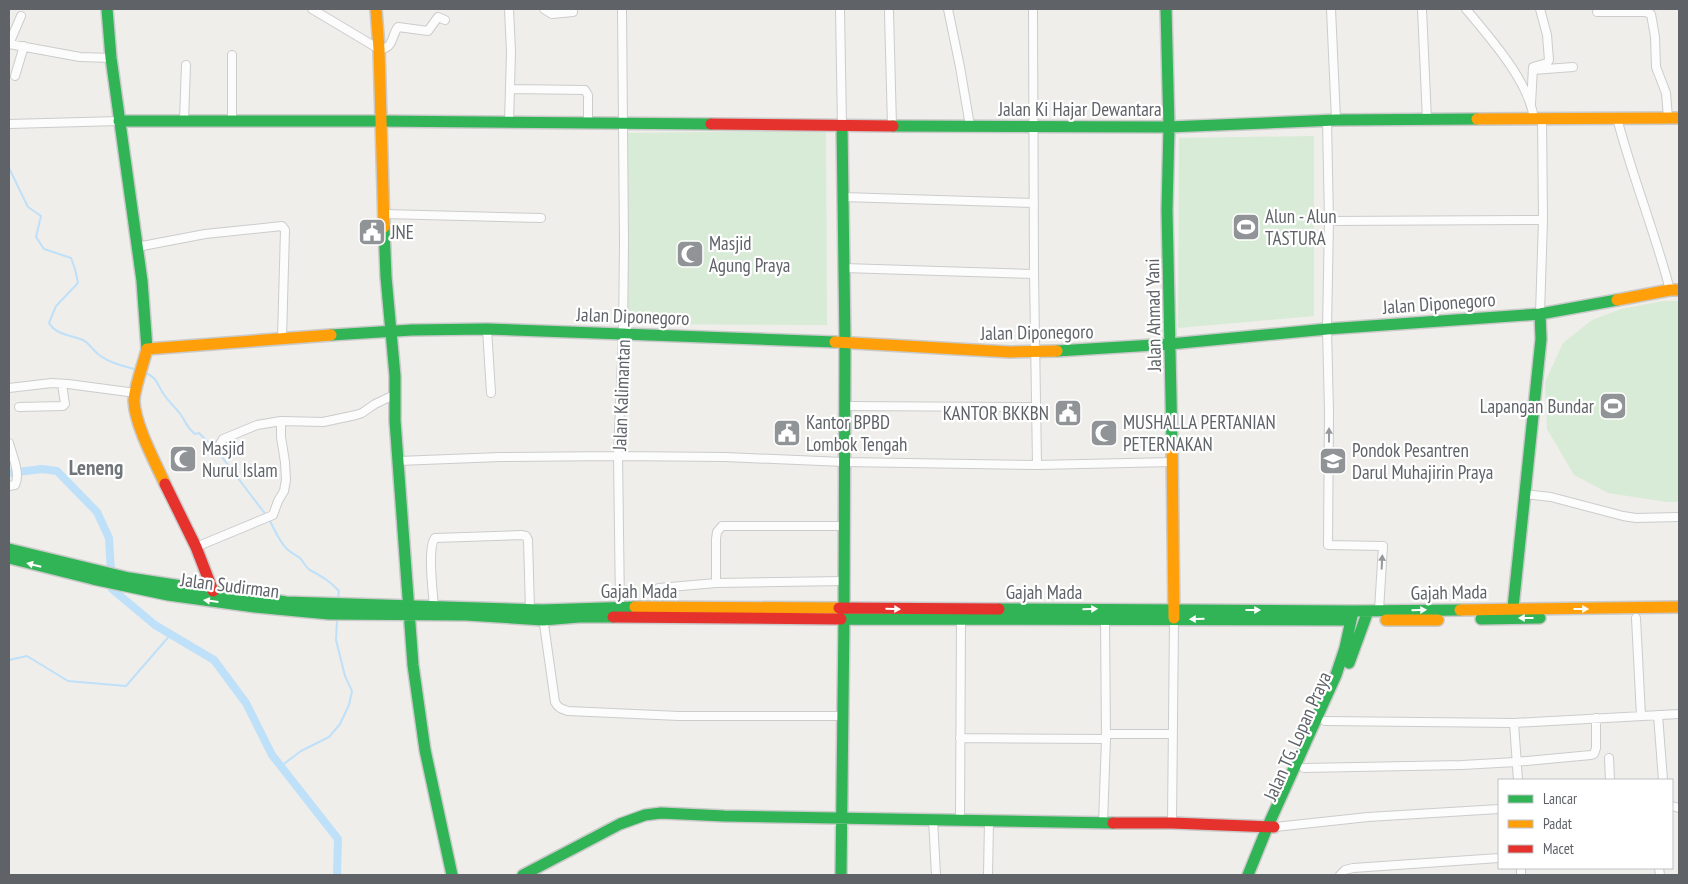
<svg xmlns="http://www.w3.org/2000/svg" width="1688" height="884" viewBox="0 0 1688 884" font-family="'PT Sans Narrow',sans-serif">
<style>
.green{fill:#d8ebd6}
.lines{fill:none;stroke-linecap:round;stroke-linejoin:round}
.stream{stroke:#bfe0f9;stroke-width:2}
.canal{stroke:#bfe0f9;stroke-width:8}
.street-casing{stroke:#cbcccc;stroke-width:10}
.fast-casing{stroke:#cacacb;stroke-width:14}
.slow-casing{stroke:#cacacb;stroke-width:14}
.jam-casing{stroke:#cacacb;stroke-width:14}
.street{stroke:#fdfcfc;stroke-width:8}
.fast{stroke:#30b455;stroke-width:11}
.slow{stroke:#ff9f0a;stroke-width:11}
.jam{stroke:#e5322d;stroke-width:11}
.oneway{fill:#96999c}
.oneway2{fill:#fff}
.labels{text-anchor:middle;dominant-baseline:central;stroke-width:4.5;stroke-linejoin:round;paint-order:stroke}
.street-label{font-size:19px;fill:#5f6368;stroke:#fff}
.poi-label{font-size:19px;fill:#5f6368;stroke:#fff;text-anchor:start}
.quarter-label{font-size:21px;font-weight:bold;fill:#70757a;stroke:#fff}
</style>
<rect width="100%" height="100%" fill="#efeeea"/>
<path class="green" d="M 826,130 L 827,325 L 627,324 L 626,133 Z
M 1314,136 L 1314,316 L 1178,328 L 1179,138 Z
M 1663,301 L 1679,301 L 1679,502 L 1667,502 L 1608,493 L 1574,475 L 1547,429 L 1545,382 L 1563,343 L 1592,320 L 1621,309 Z"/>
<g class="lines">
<path class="stream" d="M 9,168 L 28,207 L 41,216 L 36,237 L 44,249 L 71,258 L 75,269 L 78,283 L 56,306 L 49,323 C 56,335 71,335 83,340 C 89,343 93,350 98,354 C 109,363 124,366 138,370
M 145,373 C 157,376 158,387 165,396 C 170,403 176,408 181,415 C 187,423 185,426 195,434 L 199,433 L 222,457 L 266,515
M 269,519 C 275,530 278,540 287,549 C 291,553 296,555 300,558 C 304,562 305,567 310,570 C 321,576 330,581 339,591 L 338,598
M 9,660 L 27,656 L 68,681 L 126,686 L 171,634
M 281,766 L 301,751 L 329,737 L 340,724 L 349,705 L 352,691 L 345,676 L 336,640 L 337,620"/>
<path class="canal" d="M 9,473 L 42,469 L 57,471 L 97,512 L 109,538 L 112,589 L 155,625 L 214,660 L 246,703 L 272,755 L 338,839 L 337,875"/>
<g class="street-casing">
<path id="street" d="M 312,9 L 379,49 C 394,49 391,36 398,27 L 428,31 L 438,17 L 445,20
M 509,9 L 511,52 L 509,123
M 544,9 L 552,14 L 573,12
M 840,9 L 842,126
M 948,9 L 960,67 L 970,126
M 1033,9 L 1034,274 L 1037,465 L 1173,462
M 1331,9 L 1336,120
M 1422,9 L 1427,120
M 1466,9 C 1490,38 1529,81 1534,119
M 889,12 L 892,126
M 1597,12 L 1645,12 L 1651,14 L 1655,37 L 1656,67 L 1666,93 L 1668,118
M 9,44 L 80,57 L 111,58
M 9,44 L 21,16
M 1533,70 L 1573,67
M 15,76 L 24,46
M 511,89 L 585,90 L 588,95 L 588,122
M 1531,104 L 1533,67 L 1547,63 L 1549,60 L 1547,35 L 1540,9
M 1617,118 C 1632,176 1655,232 1670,290
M 184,121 L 186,65
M 232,121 L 232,55
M 1327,121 L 1329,221 L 1327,329 L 1329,412 L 1328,545 L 1383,546 L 1379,610
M 9,124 L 119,121
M 843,197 L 1034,203
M 384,214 L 541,218
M 1329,221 L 1543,220
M 137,247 L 205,234 L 282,226 L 285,230 L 282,338
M 844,268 L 1034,274
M 1540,314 L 1543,220 L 1542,119
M 487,329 L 491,393
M 9,388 L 52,383 L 68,384 L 136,393
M 844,406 L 1037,407
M 19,407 L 63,406 L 65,404 L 62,384
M 9,443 C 12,455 21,474 15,485 L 9,486
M 219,446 L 223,439 L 257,425 L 281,421 L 323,422 L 356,415 L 362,413 L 375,404 L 394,395
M 398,461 L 500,457 L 618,456 L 725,457 L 844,462 L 1037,465
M 1524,494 L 1551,497 L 1623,516 L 1636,518 L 1679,517
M 196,547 L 273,515 L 278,501 L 284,491 L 286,480 L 285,462 L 281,437 L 281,421
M 716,583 L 716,539 L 717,532 L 722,526 L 844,526
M 659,588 L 716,583 L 844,581
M 434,607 C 433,593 427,547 435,538 L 521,535 L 526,536 L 528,540 L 530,609
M 620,607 L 618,456 L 623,335 L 624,243 L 622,9
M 543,617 L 555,702 C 558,708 562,709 568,711 L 679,716 L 842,716
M 1636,618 L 1641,716
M 1658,715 L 1663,780
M 1325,721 L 1514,723 L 1679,714
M 1514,723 L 1518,780
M 1106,734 L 1173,734
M 960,738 L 1106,739
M 1609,758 L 1610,780
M 1304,768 L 1462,765 L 1516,762 L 1591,755 L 1594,754 L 1596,748 L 1596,718
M 1672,806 L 1679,808
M 933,819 L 936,875
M 960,819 L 961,620
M 1103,823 L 1106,739 L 1105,619
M 1172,823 L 1174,620
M 1275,827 L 1368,817 L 1499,809
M 1521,868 L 1521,875
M 1659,868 L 1660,875
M 988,875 L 989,821
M 1340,875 L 1345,870 L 1353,868 L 1499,858"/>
</g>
<g class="fast-casing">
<path id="fast" d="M 107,9 L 111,58 L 142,281 L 147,349
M 1166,9 L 1169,127 L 1167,210 L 1172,444
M 119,121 L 379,121 L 711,124
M 842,126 L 845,342 L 844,608
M 893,126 L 1169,127 L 1336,120 L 1477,119
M 384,227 L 386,277 L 395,376 L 395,421 L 413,665 L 425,750 L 452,875
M 331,335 L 412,330 L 487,329 L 835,342
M 1057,351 L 1170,344 L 1327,329 L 1540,314 L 1617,300
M 9,549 L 129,578 L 286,602 L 542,610 L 635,607
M 9,558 L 93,579 L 168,595 L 255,607 L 329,614 L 466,615 L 543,620 L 579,617 L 613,617
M 1513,608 L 1541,339 L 1540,314
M 999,609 L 1353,611
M 841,619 L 1350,620
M 1481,619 L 1540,618
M 1349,663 L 1368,611
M 523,875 L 620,824 L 645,815 L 661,813 L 724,816 L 1113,823
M 841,875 L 844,618
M 1248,875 L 1267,828 L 1336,675 L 1345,648 L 1353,611 L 1460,610"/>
</g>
<g class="slow-casing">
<path id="slow" d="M 376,9 L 379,49 L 384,227
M 1477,119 L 1679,118
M 1617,300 L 1670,290 L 1679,290
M 835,342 L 1010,352 L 1057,351
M 1172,444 L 1174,618
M 165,484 C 155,462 135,425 134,401 C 134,389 144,362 147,349 L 331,335
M 635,607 L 839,608
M 1460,610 L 1679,607
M 1386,620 L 1438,620"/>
</g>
<g class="jam-casing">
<path id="jam" d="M 711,124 L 893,126
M 165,484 L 196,547 L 213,591
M 839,608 L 999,609
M 613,617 L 841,619
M 1113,823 L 1172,823 L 1274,827"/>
</g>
<use href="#street" class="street"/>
<use href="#fast" class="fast"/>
<use href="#slow" class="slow"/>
<use href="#jam" class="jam"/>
</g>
<defs><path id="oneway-solid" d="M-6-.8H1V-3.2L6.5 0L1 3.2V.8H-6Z" transform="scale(1.25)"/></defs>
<g class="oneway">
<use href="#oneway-solid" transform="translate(1329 435) rotate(-90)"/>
<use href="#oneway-solid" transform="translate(1382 562) rotate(-87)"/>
</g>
<g class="oneway2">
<use href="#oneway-solid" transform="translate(34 565) rotate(-166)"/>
<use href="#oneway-solid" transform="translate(211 601) rotate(-173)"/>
<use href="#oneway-solid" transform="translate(893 609) rotate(1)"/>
<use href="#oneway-solid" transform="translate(1090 609) rotate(-1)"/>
<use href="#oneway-solid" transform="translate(1581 609)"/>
<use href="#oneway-solid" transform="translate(1253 610)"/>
<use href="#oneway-solid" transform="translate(1419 610) rotate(-1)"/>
<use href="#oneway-solid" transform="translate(1526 618) rotate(180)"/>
<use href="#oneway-solid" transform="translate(1197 619) rotate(179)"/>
</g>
<defs>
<g id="stadium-square" transform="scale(1.4375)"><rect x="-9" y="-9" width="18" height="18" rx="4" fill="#919496" stroke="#fff"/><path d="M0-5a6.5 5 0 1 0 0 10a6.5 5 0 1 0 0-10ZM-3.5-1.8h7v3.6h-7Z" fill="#fff"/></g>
<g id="civic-square" transform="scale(1.4375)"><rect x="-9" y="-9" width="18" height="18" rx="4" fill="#919496" stroke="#fff"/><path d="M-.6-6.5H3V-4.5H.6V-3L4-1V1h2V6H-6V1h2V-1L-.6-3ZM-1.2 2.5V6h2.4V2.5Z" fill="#fff"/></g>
<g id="mosque-square" transform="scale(1.4375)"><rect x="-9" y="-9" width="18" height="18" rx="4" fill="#919496" stroke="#fff"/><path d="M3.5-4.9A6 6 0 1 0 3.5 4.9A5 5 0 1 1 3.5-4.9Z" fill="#fff"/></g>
<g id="school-square" transform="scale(1.4375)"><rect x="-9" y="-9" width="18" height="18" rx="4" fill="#919496" stroke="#fff"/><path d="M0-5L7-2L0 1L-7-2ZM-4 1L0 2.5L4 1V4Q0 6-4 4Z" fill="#fff"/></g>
</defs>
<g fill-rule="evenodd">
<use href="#stadium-square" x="1246" y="227"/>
<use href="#civic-square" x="372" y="232"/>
<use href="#mosque-square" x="690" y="254"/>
<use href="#stadium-square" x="1613" y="406"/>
<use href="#civic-square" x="1068" y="413"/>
<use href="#civic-square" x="787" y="433"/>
<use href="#mosque-square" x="1104" y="433"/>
<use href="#mosque-square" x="183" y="459"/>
<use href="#school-square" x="1333" y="461"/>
</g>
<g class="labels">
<g class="street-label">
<text x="1080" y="109">Jalan Ki Hajar Dewantara</text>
<text transform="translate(1439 303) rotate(-4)">Jalan Diponegoro</text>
<text transform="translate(1153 315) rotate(-91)">Jalan Ahmad Yani</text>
<text transform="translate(633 316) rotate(2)">Jalan Diponegoro</text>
<text transform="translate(1037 332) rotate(-1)">Jalan Diponegoro</text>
<text transform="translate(621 395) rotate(-88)">Jalan Kalimantan</text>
<text transform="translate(230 585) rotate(7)">Jalan Sudirman</text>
<text x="639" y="591">Gajah Mada</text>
<text x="1044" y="592">Gajah Mada</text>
<text transform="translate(1449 592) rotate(-1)">Gajah Mada</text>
<text transform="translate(1297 736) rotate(-66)">Jalan TG. Lopan Praya</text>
</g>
<g class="poi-label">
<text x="1265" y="216">Alun - Alun<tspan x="1265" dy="22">TASTURA</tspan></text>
<text x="391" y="232">JNE</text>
<text x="709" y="243">Masjid<tspan x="709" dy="22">Agung Praya</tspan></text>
<text x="1594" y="406" text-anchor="end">Lapangan Bundar</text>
<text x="1049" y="413" text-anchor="end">KANTOR BKKBN</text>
<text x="806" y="422">Kantor BPBD<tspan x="806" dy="22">Lombok Tengah</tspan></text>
<text x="1123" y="422">MUSHALLA PERTANIAN<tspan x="1123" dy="22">PETERNAKAN</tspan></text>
<text x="202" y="448">Masjid<tspan x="202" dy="22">Nurul Islam</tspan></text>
<text x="1352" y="450">Pondok Pesantren<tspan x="1352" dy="22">Darul Muhajirin Praya</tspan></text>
</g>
<g class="quarter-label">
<text x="96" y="467">Leneng</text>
</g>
</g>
<rect width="1688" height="884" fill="none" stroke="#5f6368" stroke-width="20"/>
<rect x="1498" y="779" width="175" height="90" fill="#ffffff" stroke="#bfc1c3"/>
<rect x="1508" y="795" width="25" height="8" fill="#30b455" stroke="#bfc1c3"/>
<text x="1543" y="804" font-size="15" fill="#5f6368">Lancar</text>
<rect x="1508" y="820" width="25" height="8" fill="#ff9f0a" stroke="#bfc1c3"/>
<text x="1543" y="829" font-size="15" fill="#5f6368">Padat</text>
<rect x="1508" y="845" width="25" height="8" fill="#e5322d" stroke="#bfc1c3"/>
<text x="1543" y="854" font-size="15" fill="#5f6368">Macet</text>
</svg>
